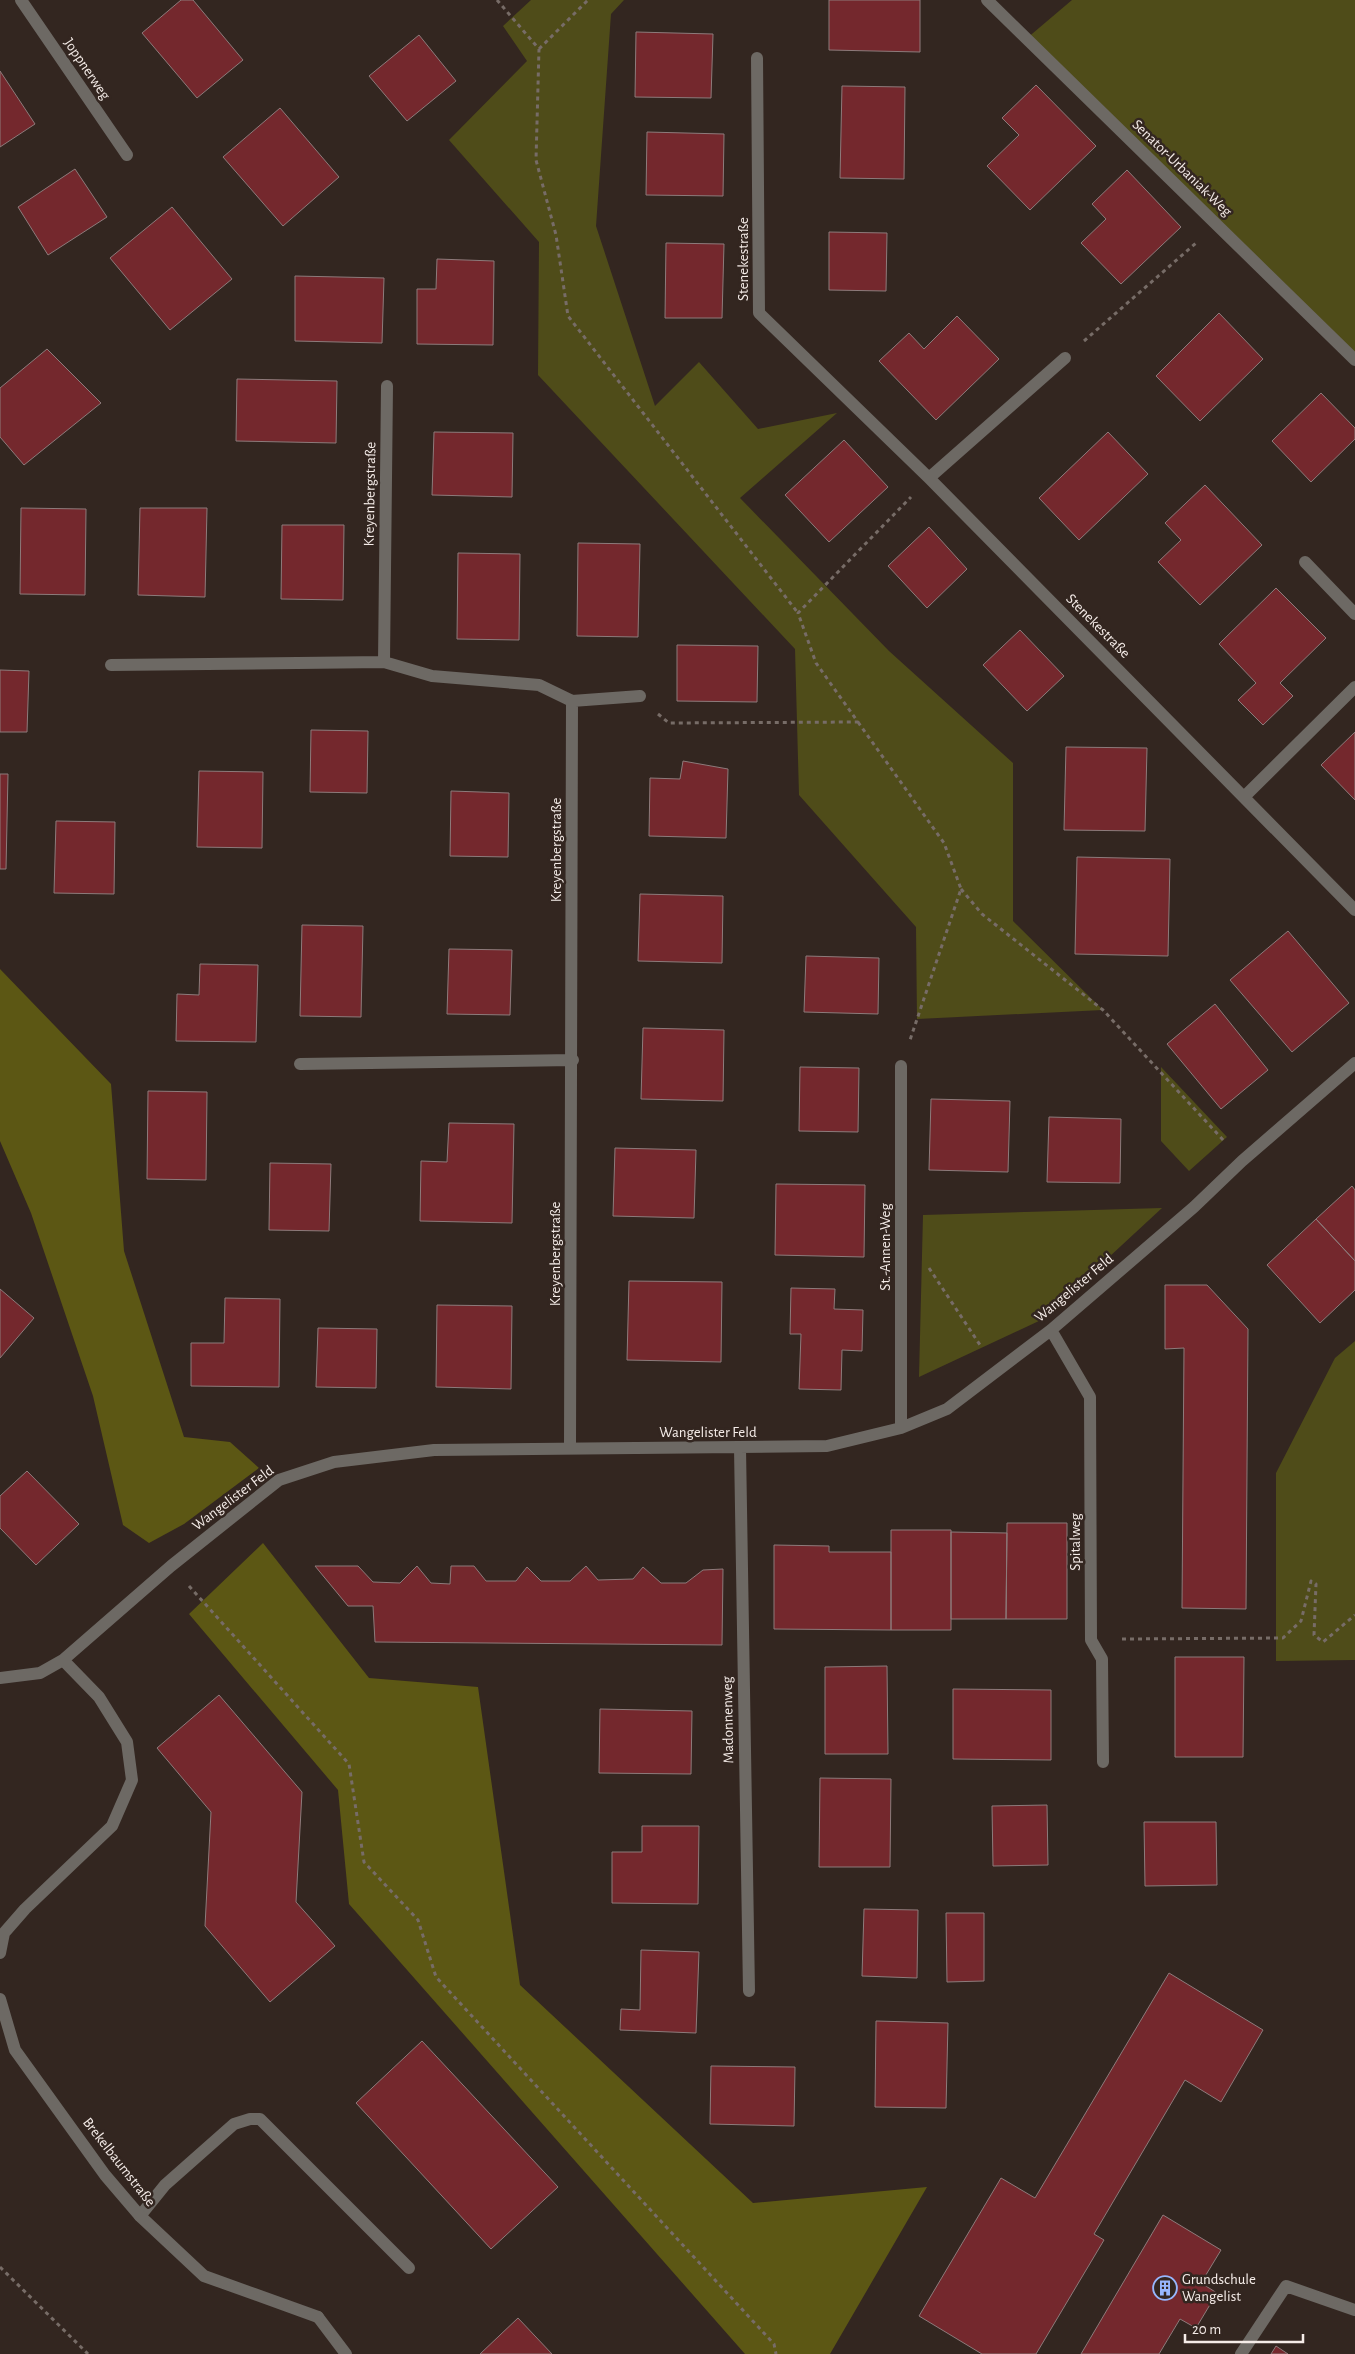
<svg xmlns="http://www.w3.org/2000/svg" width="1355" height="2354" viewBox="0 0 1355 2354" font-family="'Alegreya Sans',sans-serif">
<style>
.green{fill:#4f4c19}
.forest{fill:#5c5714}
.building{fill:#74282d;stroke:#8d7b7b}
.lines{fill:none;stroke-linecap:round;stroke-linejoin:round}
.path{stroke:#776c67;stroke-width:3;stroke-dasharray:4 4;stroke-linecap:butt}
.lane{stroke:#6d6964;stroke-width:12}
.street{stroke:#6d6964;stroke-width:12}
.labels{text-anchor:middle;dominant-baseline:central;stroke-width:5;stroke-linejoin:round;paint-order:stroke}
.street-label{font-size:15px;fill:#f5ece8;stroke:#332620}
.poi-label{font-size:15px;fill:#f5ece8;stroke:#332620;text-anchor:start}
</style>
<rect width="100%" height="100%" fill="#332620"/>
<path class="green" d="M 531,0 L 624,0 L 611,14 L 596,226 L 655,406 L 699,362 L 758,429 L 837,413 L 740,498 L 889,651 L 1013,763 L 1013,921 L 1103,1010 L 917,1019 L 916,927 L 799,795 L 795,649 L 538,375 L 539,242 L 449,140 L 527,61 L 503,26 Z
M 1072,0 L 1355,0 L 1355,360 L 1026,39 Z
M 1161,1067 L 1227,1137 L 1189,1171 L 1161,1141 Z
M 1162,1208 L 1041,1320 L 919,1377 L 923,1215 Z
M 1355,1341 L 1355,1660 L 1276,1661 L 1276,1473 L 1335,1358 Z"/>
<path class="forest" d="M 0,969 L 111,1084 L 124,1251 L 184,1437 L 230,1442 L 259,1468 L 184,1524 L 149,1543 L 123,1525 L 93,1396 L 31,1213 L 0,1141 Z
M 263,1543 L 369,1678 L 478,1687 L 520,1985 L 753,2203 L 927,2187 L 830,2354 L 745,2354 L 349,1904 L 338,1790 L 189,1614 Z"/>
<path class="building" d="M 181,0 L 193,0 L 243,60 L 197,98 L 142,33 Z
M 829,0 L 920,0 L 920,52 L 829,50 Z
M 636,32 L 713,34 L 711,98 L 635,97 Z
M 419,35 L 456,81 L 407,121 L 369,76 Z
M 0,71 L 35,124 L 0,147 Z
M 1036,85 L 1096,146 L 1030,210 L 987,166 L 1019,135 L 1002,118 Z
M 842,86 L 905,87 L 904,179 L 840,178 Z
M 280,108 L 339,177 L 283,226 L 223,157 Z
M 647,132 L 724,134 L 723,196 L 646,195 Z
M 75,169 L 107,217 L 48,255 L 18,207 Z
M 1127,170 L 1181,227 L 1121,284 L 1081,243 L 1106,219 L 1092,204 Z
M 172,207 L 232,279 L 170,330 L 110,258 Z
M 829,232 L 887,233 L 886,291 L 829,290 Z
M 666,243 L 724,244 L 722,318 L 665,318 Z
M 437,259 L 494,261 L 493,345 L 417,344 L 417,289 L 436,289 Z
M 295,276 L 384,278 L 382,343 L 295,341 Z
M 1219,313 L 1263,359 L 1200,421 L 1156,376 Z
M 957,316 L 999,359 L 936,420 L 879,361 L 909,333 L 924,349 Z
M 47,349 L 101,403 L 24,465 L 0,437 L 0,388 Z
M 237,379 L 337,381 L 336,443 L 236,441 Z
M 1321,393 L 1355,428 L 1355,439 L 1311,482 L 1272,441 Z
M 434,432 L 513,433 L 512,497 L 432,495 Z
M 1108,432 L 1148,474 L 1079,540 L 1039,498 Z
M 844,440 L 888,487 L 829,542 L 785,495 Z
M 1205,485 L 1262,545 L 1200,605 L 1158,562 L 1181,540 L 1165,523 Z
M 21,508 L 86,509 L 85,595 L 20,594 Z
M 140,508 L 207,508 L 205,597 L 138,595 Z
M 282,525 L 344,525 L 343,600 L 281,599 Z
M 929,527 L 967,569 L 927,608 L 888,566 Z
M 578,543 L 640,544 L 638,637 L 577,636 Z
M 458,553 L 520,554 L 519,640 L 457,639 Z
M 1276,588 L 1326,638 L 1280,683 L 1293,696 L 1263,725 L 1238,700 L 1256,683 L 1219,644 Z
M 1020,630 L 1064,676 L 1027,711 L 983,665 Z
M 677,645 L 758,646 L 757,702 L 677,701 Z
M 0,670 L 29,671 L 27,732 L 0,732 Z
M 311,730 L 368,731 L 367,793 L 310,792 Z
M 1355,732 L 1355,800 L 1321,765 Z
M 1066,747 L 1147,748 L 1145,831 L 1064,830 Z
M 683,761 L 728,769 L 726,838 L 649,836 L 650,778 L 680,779 Z
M 199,771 L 263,772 L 262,848 L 197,847 Z
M 0,774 L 8,774 L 6,869 L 0,869 Z
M 451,791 L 509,793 L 508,857 L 450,856 Z
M 56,821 L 115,822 L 114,894 L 54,893 Z
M 1077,857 L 1170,859 L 1168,956 L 1075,954 Z
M 640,894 L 723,896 L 722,963 L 638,961 Z
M 302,925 L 363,926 L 361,1017 L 300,1016 Z
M 1288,931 L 1349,1003 L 1292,1052 L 1230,980 Z
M 449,949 L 512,950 L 510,1015 L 447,1014 Z
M 806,956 L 879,958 L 878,1014 L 804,1012 Z
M 200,964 L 258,965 L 256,1042 L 176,1041 L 177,994 L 199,995 Z
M 1215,1004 L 1268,1070 L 1221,1109 L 1167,1044 Z
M 643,1028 L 724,1030 L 723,1101 L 641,1099 Z
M 800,1067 L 859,1068 L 858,1132 L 799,1131 Z
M 148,1091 L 207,1092 L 206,1180 L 147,1179 Z
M 931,1099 L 1010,1101 L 1008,1172 L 929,1170 Z
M 1049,1117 L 1121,1119 L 1120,1183 L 1047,1182 Z
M 449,1123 L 514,1124 L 512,1223 L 420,1221 L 421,1161 L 447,1162 Z
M 615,1148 L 696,1150 L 694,1218 L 613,1216 Z
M 270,1163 L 331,1164 L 329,1231 L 269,1230 Z
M 776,1184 L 865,1185 L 864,1257 L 775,1255 Z
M 1352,1186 L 1355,1190 L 1355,1261 L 1316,1219 Z
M 1316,1219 L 1355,1261 L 1355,1290 L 1320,1323 L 1267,1265 Z
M 629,1281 L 722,1282 L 721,1362 L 627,1360 Z
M 1165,1285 L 1207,1285 L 1248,1329 L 1246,1609 L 1182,1608 L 1184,1348 L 1165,1349 Z
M 791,1288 L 835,1289 L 834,1309 L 863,1310 L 862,1351 L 842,1350 L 841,1390 L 799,1389 L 801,1334 L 790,1334 Z
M 0,1289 L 34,1318 L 0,1358 Z
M 225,1298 L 280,1299 L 279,1387 L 191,1386 L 191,1343 L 224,1343 Z
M 437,1305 L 512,1306 L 511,1389 L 436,1387 Z
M 318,1328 L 377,1329 L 376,1388 L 316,1387 Z
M 27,1471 L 79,1524 L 36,1565 L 0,1528 L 0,1496 Z
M 1007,1523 L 1067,1523 L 1067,1619 L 1006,1619 Z
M 891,1530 L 951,1530 L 951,1630 L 891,1630 Z
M 951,1532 L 1007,1533 L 1006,1619 L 951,1619 Z
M 774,1545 L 829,1546 L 829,1552 L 891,1552 L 891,1630 L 774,1629 Z
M 315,1566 L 358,1566 L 373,1582 L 400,1583 L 417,1566 L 431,1583 L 450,1584 L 451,1566 L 474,1566 L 486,1581 L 516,1581 L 527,1567 L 541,1581 L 570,1581 L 586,1566 L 598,1580 L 633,1579 L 643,1567 L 661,1583 L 686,1583 L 703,1570 L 723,1569 L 722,1645 L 375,1642 L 373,1606 L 348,1606 Z
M 1175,1657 L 1244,1657 L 1243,1757 L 1175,1757 Z
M 887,1666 L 888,1754 L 825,1754 L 825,1667 Z
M 953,1689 L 1051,1690 L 1051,1760 L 953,1759 Z
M 219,1695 L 302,1792 L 296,1902 L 335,1946 L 270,2002 L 205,1926 L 211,1812 L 157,1748 Z
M 600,1709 L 692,1711 L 691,1774 L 599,1773 Z
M 820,1778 L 891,1779 L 890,1867 L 819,1867 Z
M 1047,1805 L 1048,1865 L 993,1866 L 992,1806 Z
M 1144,1822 L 1216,1822 L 1217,1885 L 1145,1886 Z
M 642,1826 L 699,1826 L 698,1904 L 612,1903 L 612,1852 L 642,1852 Z
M 864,1909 L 918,1910 L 917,1978 L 862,1976 Z
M 946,1913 L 984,1913 L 984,1981 L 947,1982 Z
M 641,1950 L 699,1952 L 696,2033 L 620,2030 L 621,2009 L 640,2010 Z
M 1169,1973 L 1263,2030 L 1221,2102 L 1185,2080 L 1094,2234 L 1104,2240 L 1036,2354 L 982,2354 L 919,2316 L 1001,2178 L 1035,2198 Z
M 876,2021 L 948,2023 L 946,2108 L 875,2107 Z
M 422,2041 L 558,2187 L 491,2249 L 356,2103 Z
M 711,2066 L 795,2067 L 794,2126 L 710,2124 Z
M 1163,2215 L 1221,2250 L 1201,2283 L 1217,2293 L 1196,2328 L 1180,2319 L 1159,2354 L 1081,2354 Z
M 518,2318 L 552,2354 L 480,2354 Z
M 1276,2346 L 1288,2354 L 1271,2354 Z"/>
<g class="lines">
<path class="path" d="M 497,0 L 539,49 L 536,160 L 556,235 L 568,316 L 798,613
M 539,49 L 588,0
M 1084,341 L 1196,243
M 658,714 L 669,723 L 858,722 L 816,663 L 798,613 L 911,497
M 858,722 L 944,843 L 961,889 L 910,1040
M 961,889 L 982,914 L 1103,1010 L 1225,1142
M 929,1268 L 982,1348
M 189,1586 L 349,1764 L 364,1862 L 418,1920 L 436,1977 L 774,2344 L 776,2354
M 1122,1639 L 1283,1638 L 1301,1621 L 1311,1581 L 1316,1584 L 1314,1635 L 1323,1642 L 1355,1615
M 0,2267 L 88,2354"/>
<path class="lane" d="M 987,0 L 1355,360
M 140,2216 L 165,2185 L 234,2124 L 250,2119 L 260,2119 L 409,2268
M 318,2317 L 346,2354"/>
<path class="street" d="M 21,0 L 127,155
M 757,58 L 759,313 L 929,478 L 1355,910
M 929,478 L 1065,358
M 1305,562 L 1355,614
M 384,662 L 387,386
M 111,665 L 384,662 L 432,676 L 539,685 L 572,701
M 1244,797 L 1355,687
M 300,1064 L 573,1060
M 901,1066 L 901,1428
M 1051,1330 L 1090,1397 L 1091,1640 L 1102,1659 L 1103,1762
M 570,1448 L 572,701 L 640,696
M 740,1448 L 749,1991
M 0,1678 L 40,1673 L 63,1660 L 171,1566 L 279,1480 L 334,1462 L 434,1450 L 827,1446 L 901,1428 L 947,1409 L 1051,1330 L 1194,1207 L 1242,1161 L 1355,1063
M 0,1953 L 4,1933 L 25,1909 L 112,1826 L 132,1780 L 127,1742 L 99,1697 L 63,1660
M 0,1999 L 15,2050 L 105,2175 L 140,2216 L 204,2276 L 318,2317
M 1241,2354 L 1286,2286 L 1355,2310"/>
</g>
<defs>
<g id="building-ring" transform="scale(1.25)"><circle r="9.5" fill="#332620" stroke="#97b6fd" stroke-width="1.5"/><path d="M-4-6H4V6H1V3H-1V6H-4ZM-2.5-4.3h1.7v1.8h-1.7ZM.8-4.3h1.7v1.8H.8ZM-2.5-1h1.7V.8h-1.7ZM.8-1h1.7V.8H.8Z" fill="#97b6fd"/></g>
</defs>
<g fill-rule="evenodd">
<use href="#building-ring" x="1165" y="2288"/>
</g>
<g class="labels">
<g class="street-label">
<text transform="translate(87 69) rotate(56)">Joppnerweg</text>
<text transform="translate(1182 168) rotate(44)">Senator-Urbaniak-Weg</text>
<text transform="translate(743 259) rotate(-90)">Stenekestraße</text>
<text transform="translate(370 494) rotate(-89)">Kreyenbergstraße</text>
<text transform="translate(1098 626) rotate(45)">Stenekestraße</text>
<text transform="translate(556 850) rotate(-90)">Kreyenbergstraße</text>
<text transform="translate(885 1247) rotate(-90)">St.-Annen-Weg</text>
<text transform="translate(555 1254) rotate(-90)">Kreyenbergstraße</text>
<text transform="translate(1074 1288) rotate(-40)">Wangelister Feld</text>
<text x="708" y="1432">Wangelister Feld</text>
<text transform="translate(233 1498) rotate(-37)">Wangelister Feld</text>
<text transform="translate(1075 1542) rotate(-90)">Spitalweg</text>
<text transform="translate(728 1720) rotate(-91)">Madonnenweg</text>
<text transform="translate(119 2162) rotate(52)">Brekelbaumstraße</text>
</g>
<g class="poi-label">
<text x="1182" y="2279">Grundschule<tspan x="1182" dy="17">Wangelist</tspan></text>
</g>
</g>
<path d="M1185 2334v8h118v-8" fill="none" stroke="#f5ece8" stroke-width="2.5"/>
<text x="1192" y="2334" font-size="15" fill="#f5ece8" stroke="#332620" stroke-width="4" paint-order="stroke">20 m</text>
</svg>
